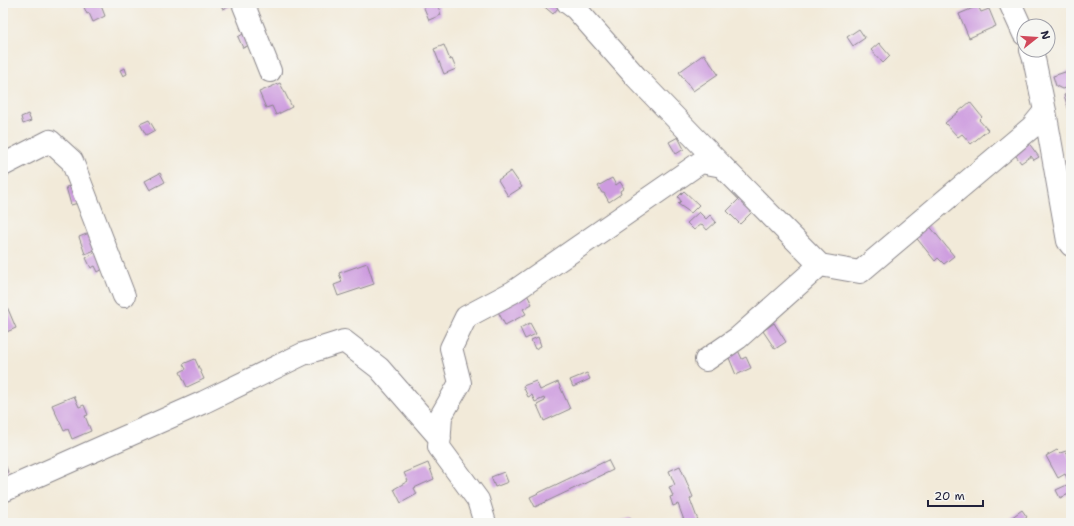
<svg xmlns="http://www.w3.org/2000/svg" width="1074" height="526" viewBox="0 0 1074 526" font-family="'Shantell Sans',sans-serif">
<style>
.building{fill:#cd9bdf}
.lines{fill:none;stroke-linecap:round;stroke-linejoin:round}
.minor-casing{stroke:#8a868a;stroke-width:24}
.minor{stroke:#fff;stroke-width:22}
</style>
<rect width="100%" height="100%" fill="#f6f6f2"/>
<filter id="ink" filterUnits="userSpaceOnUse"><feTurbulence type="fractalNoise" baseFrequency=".025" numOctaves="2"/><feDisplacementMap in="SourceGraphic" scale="8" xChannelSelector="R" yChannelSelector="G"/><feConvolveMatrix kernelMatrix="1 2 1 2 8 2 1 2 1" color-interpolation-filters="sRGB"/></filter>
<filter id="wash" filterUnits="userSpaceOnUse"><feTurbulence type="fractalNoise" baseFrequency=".012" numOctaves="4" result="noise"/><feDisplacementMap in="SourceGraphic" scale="16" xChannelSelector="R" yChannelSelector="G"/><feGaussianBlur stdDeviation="0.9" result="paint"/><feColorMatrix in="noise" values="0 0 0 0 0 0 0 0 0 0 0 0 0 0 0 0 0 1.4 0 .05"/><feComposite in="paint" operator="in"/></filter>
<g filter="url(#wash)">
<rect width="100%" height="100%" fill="#f2ead9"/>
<g id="blocks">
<path class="building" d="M 89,3 L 100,3 L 105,16 L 93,22 L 89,13 L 87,14 L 83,5 Z
M 220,3 L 238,3 L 223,9 Z
M 422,3 L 437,3 L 441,15 L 429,20 Z
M 540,3 L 552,3 L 558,8 L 553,14 Z
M 978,6 L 981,12 L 989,9 L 996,26 L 969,38 L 959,14 Z
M 246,24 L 254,43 L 243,48 L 238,37 L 243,34 L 240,27 Z
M 859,29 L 865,38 L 853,46 L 847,37 Z
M 879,43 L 890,56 L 883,63 L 871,50 Z
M 444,45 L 450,60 L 452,59 L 456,69 L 444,74 L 434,49 Z
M 704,54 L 718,74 L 693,91 L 679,72 Z
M 125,68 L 127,74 L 123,76 L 120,70 Z
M 1071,70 L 1071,117 L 1064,95 L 1068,94 L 1066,88 L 1062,89 L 1056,86 L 1053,76 Z
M 280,83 L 292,107 L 276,115 L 272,106 L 266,108 L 259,92 Z
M 970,102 L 982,117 L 979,120 L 988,130 L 971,144 L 962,134 L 958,137 L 945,123 Z
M 28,114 L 31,121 L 23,124 L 21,117 Z
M 149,120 L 155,130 L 146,135 L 140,124 Z
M 678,137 L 684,149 L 676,154 L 669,142 Z
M 1025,138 L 1039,157 L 1034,160 L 1031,156 L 1021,163 L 1011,149 Z
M 511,171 L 522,187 L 508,196 L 498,180 Z
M 160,173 L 165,182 L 150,190 L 145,181 Z
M 612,178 L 616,185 L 620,182 L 624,188 L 620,191 L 621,194 L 609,202 L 604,193 L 602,193 L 598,186 Z
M 77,185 L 82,202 L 71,205 L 66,187 Z
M 684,191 L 699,205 L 691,213 L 678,204 L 681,201 L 678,197 Z
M 744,194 L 757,207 L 740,224 L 727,211 Z
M 699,212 L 706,219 L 710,215 L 716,222 L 707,230 L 702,224 L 694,230 L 687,223 Z
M 928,224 L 954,256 L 944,264 L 938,258 L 935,261 L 914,235 Z
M 94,231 L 100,248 L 85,254 L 79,237 Z
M 97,251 L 106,267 L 98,272 L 95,266 L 91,268 L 86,258 Z
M 367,263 L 374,284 L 338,296 L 334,285 L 342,282 L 339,273 Z
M 524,289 L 532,304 L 523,309 L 526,314 L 505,325 L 494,304 Z
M 3,302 L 5,302 L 16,328 L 4,333 L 3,330 Z
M 530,323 L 536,334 L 525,339 L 520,328 Z
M 774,323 L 786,342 L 775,349 L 763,331 Z
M 538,337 L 541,346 L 535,349 L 531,340 Z
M 737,348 L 742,359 L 746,357 L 751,368 L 736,375 L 727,353 Z
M 195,359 L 204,379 L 187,387 L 180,372 L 186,369 L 183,364 Z
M 587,373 L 590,379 L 573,387 L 570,380 Z
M 536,381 L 540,390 L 558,382 L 570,409 L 544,421 L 537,405 L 545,401 L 544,398 L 535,402 L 532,395 L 528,397 L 523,386 Z
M 74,396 L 79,407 L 84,405 L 88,415 L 85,416 L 91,431 L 72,439 L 68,429 L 64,431 L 52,405 Z
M 1057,450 L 1060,453 L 1066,451 L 1071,462 L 1071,485 L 1065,474 L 1058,478 L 1046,456 Z
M 3,459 L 8,472 L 3,474 Z
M 608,460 L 613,470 L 535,507 L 530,497 Z
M 428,463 L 434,479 L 414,488 L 417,494 L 401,503 L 394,489 L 408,481 L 404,473 Z
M 680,466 L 693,497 L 690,499 L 699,523 L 685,523 L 678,504 L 673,506 L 670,497 L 673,496 L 669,487 L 675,485 L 669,471 Z
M 504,472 L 508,482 L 495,487 L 491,477 Z
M 1069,484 L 1071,488 L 1071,493 L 1060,498 L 1056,490 Z
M 1022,510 L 1027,517 L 1020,523 L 1008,523 L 1012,520 L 1011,518 Z
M 630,518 L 631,523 L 614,523 Z"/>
</g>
</g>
<g filter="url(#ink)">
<use href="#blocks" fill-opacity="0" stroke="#8a868a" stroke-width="1"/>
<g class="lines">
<g class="minor-casing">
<path id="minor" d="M 243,3 L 270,71
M 568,3 L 576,9 L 636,77 L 722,166
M 1010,3 L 1024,34
M 1045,111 L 1068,241 L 1071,245
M 3,165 L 50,141 L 72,161 L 124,296
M 706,360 L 738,338 L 820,265
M 3,491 L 204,402 L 303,354 L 344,341 L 379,368 L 440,438
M 485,523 L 478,500 L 439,447 L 441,416 L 460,383 L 451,348 L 466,317 L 513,292 L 701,162 L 722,166 L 820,265 L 860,272 L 1032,127 L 1045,111 L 1034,59 L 1031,50"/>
</g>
<use href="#minor" class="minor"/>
</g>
</g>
<rect width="1074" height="526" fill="none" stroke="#f6f6f2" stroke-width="16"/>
<g transform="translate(1036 38) rotate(73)"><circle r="19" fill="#f6f6f2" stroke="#a1a1a9"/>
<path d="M0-3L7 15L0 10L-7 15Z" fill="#d1495b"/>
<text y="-6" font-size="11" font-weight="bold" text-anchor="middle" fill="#22223b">N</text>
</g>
<path d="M928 500v6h55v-6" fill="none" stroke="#22223b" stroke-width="2"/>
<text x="934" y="500" font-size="12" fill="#22223b" stroke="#f6f6f2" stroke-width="3" paint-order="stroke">20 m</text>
</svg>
